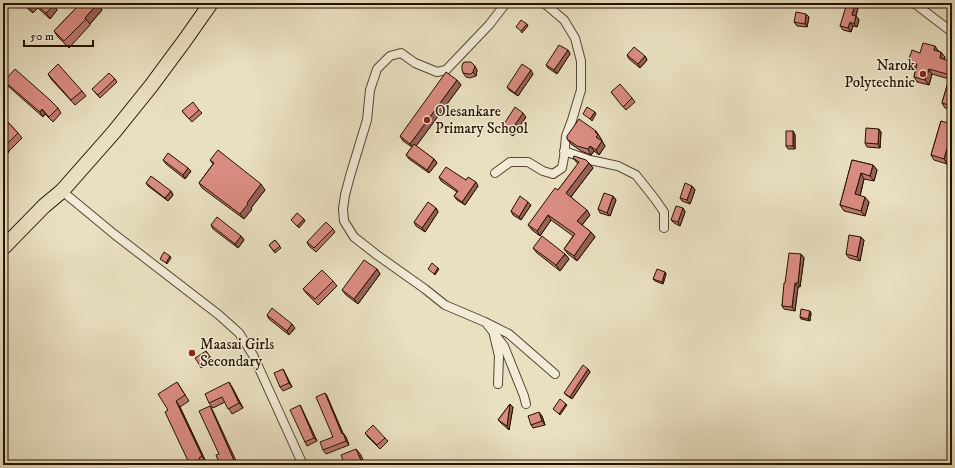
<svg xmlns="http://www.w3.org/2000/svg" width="955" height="468" viewBox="0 0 955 468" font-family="'IM FELL DW Pica',serif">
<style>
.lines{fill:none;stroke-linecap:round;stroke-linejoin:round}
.street-casing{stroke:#554530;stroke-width:10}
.highway-casing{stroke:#241100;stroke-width:16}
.street{stroke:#f1ebd7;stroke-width:8}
.highway{stroke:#e9e0c1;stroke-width:14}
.wall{fill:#bb786f;stroke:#241100}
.shaded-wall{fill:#98625a;stroke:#241100}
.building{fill:#d98c81;stroke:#241100}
.poi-dot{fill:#8f2418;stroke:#f1ebd7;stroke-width:1.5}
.labels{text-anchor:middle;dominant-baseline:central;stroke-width:3;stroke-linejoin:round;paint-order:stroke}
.poi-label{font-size:15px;fill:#241100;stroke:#f1ebd7;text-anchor:start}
</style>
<rect width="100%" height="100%" fill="#e9e0c1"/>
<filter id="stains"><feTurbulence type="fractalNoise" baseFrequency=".005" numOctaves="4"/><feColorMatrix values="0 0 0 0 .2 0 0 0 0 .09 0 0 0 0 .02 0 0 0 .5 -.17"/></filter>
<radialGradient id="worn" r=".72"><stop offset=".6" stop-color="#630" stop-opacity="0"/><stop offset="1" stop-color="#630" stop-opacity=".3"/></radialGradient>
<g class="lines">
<g class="street-casing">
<path id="street" d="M 506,3 L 489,25 L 446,70 L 437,72 L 415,63 L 401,53 L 390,56 L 377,69 L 370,90 L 367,120 L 350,176 L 345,195 L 343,209 L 344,221 L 354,237 L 377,255 L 425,289 L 445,305 L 485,322 L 509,334 L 555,374
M 914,3 L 952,32
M 564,151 L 590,160 L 618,166 L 636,175 L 655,199 L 664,212 L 664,228
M 495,173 L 510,162 L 528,162 L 543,171 L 553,174 L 562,168 L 564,157 L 566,136 L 572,120 L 581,90 L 581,61 L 575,38 L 564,20 L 544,3
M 62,191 L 114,234 L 219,315 L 239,333 L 253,355 L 303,465
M 487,324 L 504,346 L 524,396 L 526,404
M 494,335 L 499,356 L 498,384"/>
</g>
<g class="highway-casing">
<path id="highway" d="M 3,248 L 44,206 L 62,191 L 114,132 L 151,86 L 185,40 L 211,3"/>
</g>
<use href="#street" class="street"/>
<use href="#highway" class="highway"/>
</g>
<path class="wall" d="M 21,3 L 52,3 L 57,10 L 50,19 L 38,8 L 33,13 Z
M 74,3 L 98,3 L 102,10 L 90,24 L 90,25 L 69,48 L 58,37 L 54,31 L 78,6 Z
M 855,4 L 858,8 L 856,16 L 859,20 L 857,27 L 853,26 L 851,32 L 843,30 L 840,26 Z
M 806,14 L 809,17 L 807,27 L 797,26 L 794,22 Z
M 568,50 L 570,54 L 557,74 L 548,68 L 546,65 Z
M 939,51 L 945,57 L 944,60 L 952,62 L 952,110 L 945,108 L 942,103 L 949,79 L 932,74 L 929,85 L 917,82 L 914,77 L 916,68 L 912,66 L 908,61 L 920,53 Z
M 627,55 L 645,56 L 647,60 L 640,68 L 629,59 Z
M 477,70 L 476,76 L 470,78 L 466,77 L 463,73 Z
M 48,74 L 82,91 L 86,96 L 75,105 L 51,79 Z
M 533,74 L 518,96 L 509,90 L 507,87 Z
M 115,79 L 117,82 L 100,98 L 92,89 Z
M 457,80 L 461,85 L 416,146 L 434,159 L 437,163 L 429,173 L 409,159 L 406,155 L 412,147 L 403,141 L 400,136 Z
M 4,81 L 53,104 L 58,108 L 61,113 L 53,122 L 45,114 L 43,117 L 8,86 Z
M 611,92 L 632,98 L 635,102 L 626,110 Z
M 199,110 L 202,113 L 192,122 L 182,111 Z
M 3,117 L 18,133 L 22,138 L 9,151 L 9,152 L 3,158 Z
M 526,117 L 513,136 L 504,130 L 502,127 Z
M 941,121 L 947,164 L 934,160 L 931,155 Z
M 793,131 L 795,135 L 795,149 L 788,149 L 786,146 Z
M 881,132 L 880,148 L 867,147 L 865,143 Z
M 599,136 L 605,146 L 599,155 L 594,151 L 591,155 L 581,151 L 571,144 L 567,139 Z
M 573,158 L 589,163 L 593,168 L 571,197 L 590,215 L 582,225 L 591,232 L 595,237 L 577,261 L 568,254 L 564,249 L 573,236 L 551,220 L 540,236 L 532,230 L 528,225 L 558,190 L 578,164 Z
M 163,160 L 188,168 L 191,171 L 185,179 L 166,164 Z
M 210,160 L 265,190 L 251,208 L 252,209 L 244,219 L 202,188 L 199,183 L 213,164 Z
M 852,160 L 873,165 L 877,170 L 874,181 L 864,179 L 860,196 L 869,202 L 865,216 L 844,211 L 840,205 Z
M 439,177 L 466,180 L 478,186 L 465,205 L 457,200 L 454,196 L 457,192 L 441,181 Z
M 146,183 L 171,191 L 173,195 L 168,201 L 148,186 Z
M 692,186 L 695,190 L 690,204 L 682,201 L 680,198 Z
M 613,196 L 616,200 L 610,216 L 600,213 L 598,209 Z
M 528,202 L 531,205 L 521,220 L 513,215 L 511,211 Z
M 436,208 L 438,212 L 425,232 L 416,226 L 414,222 Z
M 683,208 L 685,212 L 680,226 L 674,223 L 671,220 Z
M 211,225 L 241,236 L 244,240 L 238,248 L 213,229 Z
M 333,229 L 335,232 L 316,252 L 309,246 L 307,242 Z
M 275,240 L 281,248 L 275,253 L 269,245 Z
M 864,240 L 860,261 L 849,258 L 846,254 Z
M 533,248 L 565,254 L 569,259 L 560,271 L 537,253 Z
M 801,254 L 804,258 L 800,287 L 798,287 L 795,311 L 784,309 L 782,306 L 785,283 Z
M 377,269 L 380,274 L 358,304 L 346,295 L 342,290 Z
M 665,272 L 666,274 L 663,284 L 655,281 L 653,279 Z
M 333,281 L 337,286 L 318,305 L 307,294 L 303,289 Z
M 811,313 L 810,321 L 801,319 L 800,317 Z
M 267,315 L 295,328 L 289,335 L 269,319 Z
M 206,351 L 213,361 L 201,368 L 199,364 Z
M 283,369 L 292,387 L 283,391 L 280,387 Z
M 588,369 L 590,372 L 572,399 L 566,395 L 564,393 Z
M 177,382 L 189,401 L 180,407 L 206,462 L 203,463 L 190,465 L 168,410 Z
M 229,382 L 232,387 L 243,408 L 232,414 L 225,402 L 213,408 L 209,403 Z
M 325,393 L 327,396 L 343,433 L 346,437 L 349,445 L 326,454 L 323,450 L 333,437 Z
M 510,404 L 513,407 L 509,430 L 501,423 L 498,420 Z
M 300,405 L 302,409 L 317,441 L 307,446 L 305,442 Z
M 542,416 L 545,425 L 533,428 L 531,425 Z
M 365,433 L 385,438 L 388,441 L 380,449 L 368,437 Z"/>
<path class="shaded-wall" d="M 34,3 L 38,8 L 33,13 L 29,8 Z
M 98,3 L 102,10 L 90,24 L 85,18 Z
M 855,4 L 858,8 L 855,19 L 852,15 Z
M 54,5 L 57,10 L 50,19 L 46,13 Z
M 806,14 L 809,17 L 807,27 L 805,24 Z
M 856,16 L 859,20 L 857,27 L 854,24 Z
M 850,22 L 853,26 L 851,32 L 848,28 Z
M 527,24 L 528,26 L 522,33 L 521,31 Z
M 935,46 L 939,52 L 934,50 Z
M 568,50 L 570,54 L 557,74 L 554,70 Z
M 941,52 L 945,57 L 943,63 L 940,58 Z
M 645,56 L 647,60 L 640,68 L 638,64 Z
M 475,66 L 477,70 L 476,76 L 473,72 Z
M 929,69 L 932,74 L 929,85 L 925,80 Z
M 531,70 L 533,74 L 518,96 L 515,93 Z
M 457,80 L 461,85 L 414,149 L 410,144 Z
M 42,109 L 45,114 L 43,117 L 40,112 Z
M 595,112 L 596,114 L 592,121 L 590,119 Z
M 523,113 L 526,117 L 513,136 L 510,132 Z
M 879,129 L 881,132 L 880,148 L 878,144 Z
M 596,131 L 602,140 L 600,143 L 596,137 L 595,132 Z
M 793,131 L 795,135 L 795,149 L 793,146 Z
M 952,131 L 952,149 L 947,164 L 944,159 Z
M 602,141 L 605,146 L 599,155 L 596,150 Z
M 5,146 L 9,152 L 3,158 L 3,149 Z
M 590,146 L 594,151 L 591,155 L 588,149 Z
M 434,159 L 437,163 L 429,173 L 427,170 Z
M 589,163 L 593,168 L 570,198 L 566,193 Z
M 873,165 L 877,170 L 874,181 L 870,176 Z
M 188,168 L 191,171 L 185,179 L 183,175 Z
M 861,173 L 864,179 L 859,200 L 855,194 Z
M 476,182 L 478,186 L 465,205 L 462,202 Z
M 261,184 L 265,190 L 251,208 L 252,209 L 244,219 L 240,214 L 247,203 Z
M 692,186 L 695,190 L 690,204 L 687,200 Z
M 171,191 L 173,195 L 168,201 L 165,198 Z
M 613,196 L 616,200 L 610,216 L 607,213 Z
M 865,197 L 869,202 L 865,216 L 861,211 Z
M 528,202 L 531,205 L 521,220 L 519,217 Z
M 436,208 L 438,212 L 425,232 L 422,228 Z
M 683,208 L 685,212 L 680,226 L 678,222 Z
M 587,210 L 590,215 L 581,226 L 577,221 Z
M 548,215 L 551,220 L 540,236 L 537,231 Z
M 304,219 L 305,221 L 299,228 L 297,226 Z
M 591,232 L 595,237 L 577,261 L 574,256 Z
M 241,236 L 244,240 L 238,248 L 235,244 Z
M 861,237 L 864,240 L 860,261 L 857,257 Z
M 565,254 L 569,259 L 560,271 L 556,265 Z
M 801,254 L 804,258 L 800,287 L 798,283 Z
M 170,256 L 171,258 L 167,264 L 166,263 Z
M 438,268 L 439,269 L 435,275 L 434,274 Z
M 377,269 L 380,274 L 358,304 L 354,299 Z
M 665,272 L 666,274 L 663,284 L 662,282 Z
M 795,283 L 798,287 L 795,311 L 792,307 Z
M 810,311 L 811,313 L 810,321 L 808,319 Z
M 292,324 L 295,328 L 289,335 L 287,331 Z
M 283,369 L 292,387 L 289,383 Z
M 588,369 L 590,372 L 572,399 L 570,397 Z
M 229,382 L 232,387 L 243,408 L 239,403 Z
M 325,393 L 327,396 L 344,437 L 342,434 Z
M 176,401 L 180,407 L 206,462 L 202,456 Z
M 510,404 L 513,407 L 509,430 L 507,426 Z
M 566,404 L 567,405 L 560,415 L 559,414 Z
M 300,405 L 302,409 L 317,441 L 314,438 Z
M 210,406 L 213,411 L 238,465 L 236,465 Z
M 539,412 L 542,416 L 545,425 L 542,421 Z
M 343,433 L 346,437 L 349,445 L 346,441 Z
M 356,449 L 361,455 L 365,465 L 363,465 Z"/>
<path class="building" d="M 23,3 L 52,3 L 54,5 L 46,13 L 34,3 L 29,8 Z
M 77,3 L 98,3 L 85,18 L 86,19 L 64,41 L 54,31 L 79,5 Z
M 847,3 L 851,3 L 855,4 L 852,15 L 856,16 L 854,24 L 850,22 L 848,28 L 840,26 Z
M 796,12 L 806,14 L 805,24 L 794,22 Z
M 521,20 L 527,24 L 521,31 L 516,27 Z
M 923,43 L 935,46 L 934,50 L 941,52 L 940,58 L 952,62 L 952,106 L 942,103 L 950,75 L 929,69 L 925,80 L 914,77 L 917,64 L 908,61 L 912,50 L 920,53 Z
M 559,45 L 568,50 L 554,70 L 546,65 Z
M 634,47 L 645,56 L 638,64 L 627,55 Z
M 465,62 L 471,62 L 475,66 L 473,72 L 471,74 L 468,74 L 463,73 L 462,69 L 462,66 L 463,63 Z
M 58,64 L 82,91 L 71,100 L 48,74 Z
M 522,64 L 531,70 L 515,93 L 507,87 Z
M 15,69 L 50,100 L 58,108 L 49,117 L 42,109 L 40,112 L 4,81 Z
M 446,72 L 457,80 L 410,144 L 400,136 Z
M 109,73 L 115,79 L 98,95 L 92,89 Z
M 620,84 L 632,98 L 623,107 L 611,92 Z
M 193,102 L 199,110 L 189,119 L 182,111 Z
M 515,107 L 523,113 L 510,132 L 502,127 Z
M 587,107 L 595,112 L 590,119 L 583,114 Z
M 3,117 L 18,133 L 5,146 L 3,149 Z
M 579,119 L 596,131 L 595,132 L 598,135 L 596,137 L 602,141 L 596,150 L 590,146 L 588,149 L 577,146 L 567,139 L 567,136 Z
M 941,121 L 952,124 L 952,131 L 944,159 L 931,155 Z
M 866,128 L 879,129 L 878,144 L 865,143 Z
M 786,131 L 793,131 L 793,146 L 786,146 Z
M 414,144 L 434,159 L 427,170 L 406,155 Z
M 218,150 L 261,184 L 247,203 L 248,204 L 240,214 L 199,183 L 214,163 L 210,160 Z
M 168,153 L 188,168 L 183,175 L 163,160 Z
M 574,156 L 586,160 L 589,163 L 566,193 L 587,210 L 577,221 L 591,232 L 574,256 L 564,249 L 575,234 L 548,215 L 537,231 L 528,225 L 555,188 L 558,190 L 579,162 L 573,158 Z
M 852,160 L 873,165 L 870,176 L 861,173 L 855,194 L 865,197 L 861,211 L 840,205 Z
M 446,167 L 466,180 L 468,177 L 476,182 L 462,202 L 454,196 L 458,191 L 439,177 Z
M 151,176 L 171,191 L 165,198 L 146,183 Z
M 685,183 L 692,186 L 687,200 L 680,198 Z
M 604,193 L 613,196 L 607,213 L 598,209 Z
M 520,196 L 528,202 L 519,217 L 511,211 Z
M 428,202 L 436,208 L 422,228 L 414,222 Z
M 676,206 L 683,208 L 678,222 L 671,220 Z
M 297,213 L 304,219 L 297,226 L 291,220 Z
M 217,217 L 241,236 L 235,244 L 211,225 Z
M 326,222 L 333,229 L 314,248 L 307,242 Z
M 849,235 L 861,237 L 857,257 L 846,254 Z
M 542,236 L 565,254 L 556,265 L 533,248 Z
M 275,240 L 280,246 L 274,251 L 269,245 Z
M 164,252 L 170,256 L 166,263 L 160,259 Z
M 789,253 L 801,254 L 798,283 L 795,283 L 792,307 L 782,306 L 784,283 L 785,283 Z
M 364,260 L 377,269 L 354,299 L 342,290 Z
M 432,263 L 438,268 L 434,274 L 428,269 Z
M 657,269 L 665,272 L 662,282 L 653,279 Z
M 322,270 L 333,281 L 315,299 L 303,289 Z
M 272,308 L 292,324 L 287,331 L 267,315 Z
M 801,309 L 810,311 L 808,319 L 800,317 Z
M 206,351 L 210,357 L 199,364 L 195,358 Z
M 583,365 L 588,369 L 570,397 L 564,393 Z
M 283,369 L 289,383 L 280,387 L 274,373 Z
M 177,382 L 185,395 L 176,401 L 202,456 L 199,458 L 203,465 L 190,465 L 165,412 L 168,410 L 158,394 Z
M 229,382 L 239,403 L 228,409 L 222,397 L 209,403 L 205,394 Z
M 325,393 L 342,434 L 343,433 L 346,441 L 323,450 L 320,442 L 333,437 L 316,397 Z
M 560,399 L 566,404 L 559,414 L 553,409 Z
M 510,404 L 507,426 L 498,420 Z
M 300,405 L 314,438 L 305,442 L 290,410 Z
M 210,406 L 236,465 L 220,465 L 216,455 L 219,454 L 199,411 Z
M 539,412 L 542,421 L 531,425 L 528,416 Z
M 373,425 L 385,438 L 377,445 L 365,433 Z
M 356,449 L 363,465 L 345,465 L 341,455 Z
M 329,463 L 330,465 L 324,465 Z"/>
<g class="poi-dot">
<circle cx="923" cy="74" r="4"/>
<circle cx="427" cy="120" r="4"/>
<circle cx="192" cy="353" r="4"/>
</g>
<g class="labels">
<g class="poi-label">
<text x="915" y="65" text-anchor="end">Narok<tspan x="915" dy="17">Polytechnic</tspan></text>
<text x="435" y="111">Olesankare<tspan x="435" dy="17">Primary School</tspan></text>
<text x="200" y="344">Maasai Girls<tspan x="200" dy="17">Secondary</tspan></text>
</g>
</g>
<rect width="955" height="468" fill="none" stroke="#e9e0c1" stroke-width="16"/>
<rect x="4" y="4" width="947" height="460" fill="none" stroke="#241100" stroke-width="2"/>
<rect x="8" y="8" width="939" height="452" fill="none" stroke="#241100"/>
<path d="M24 40v6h69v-6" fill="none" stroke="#241100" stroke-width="2"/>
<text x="30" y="40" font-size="12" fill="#241100" stroke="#f1ebd7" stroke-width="3" paint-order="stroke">50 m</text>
<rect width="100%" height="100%" filter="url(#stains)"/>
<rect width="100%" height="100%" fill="url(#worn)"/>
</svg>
